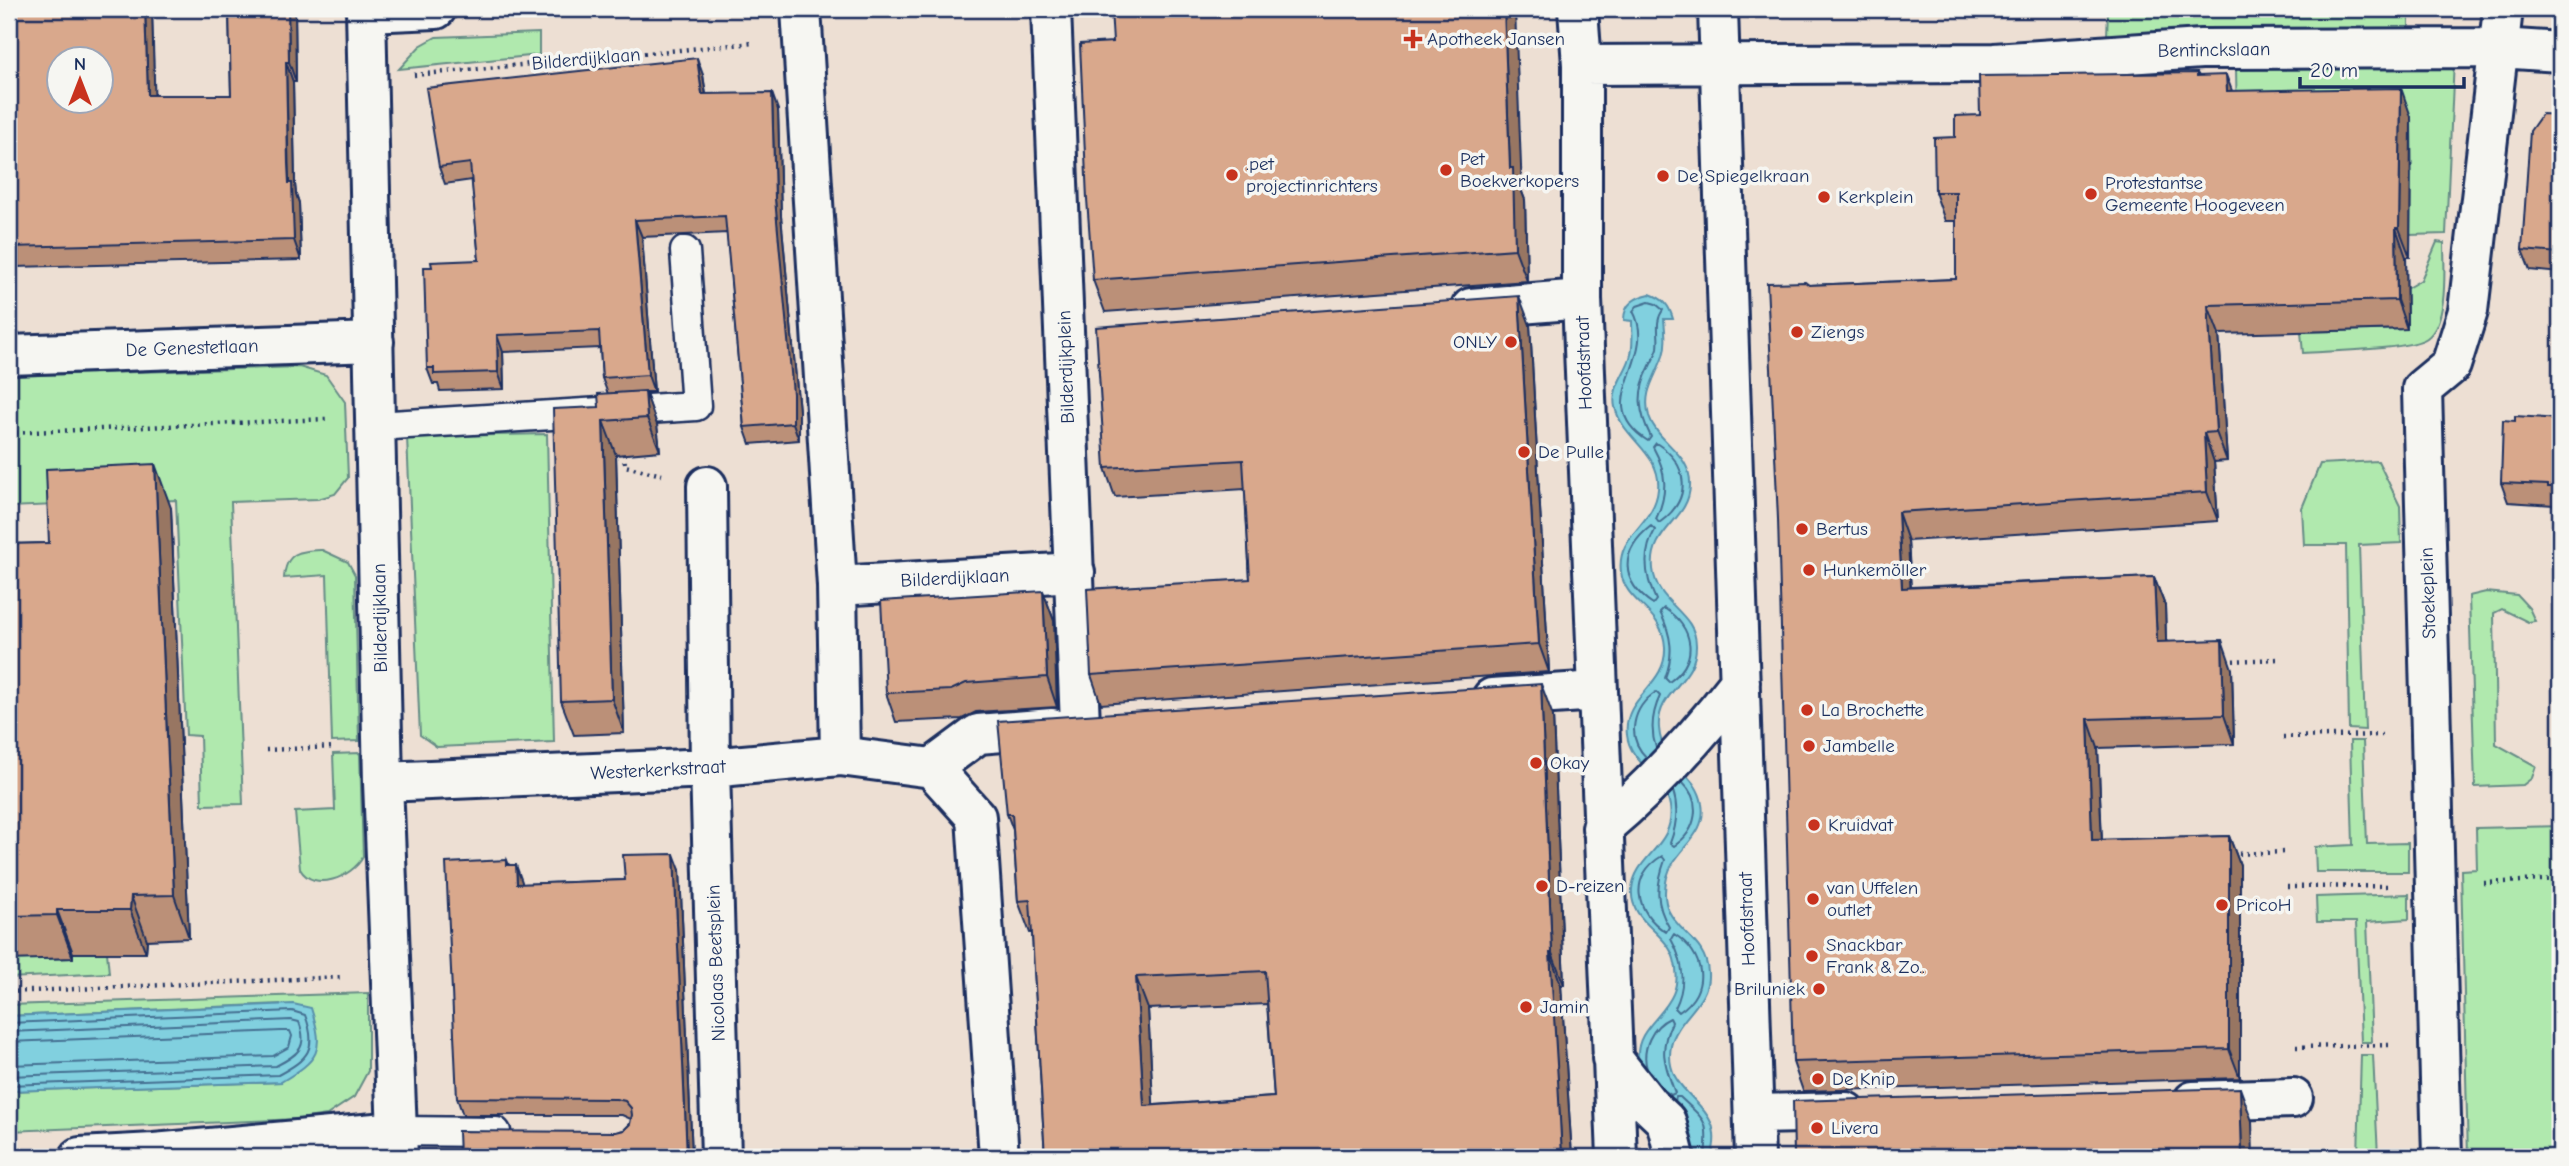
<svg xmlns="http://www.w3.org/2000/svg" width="2569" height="1166" viewBox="0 0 2569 1166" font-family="'Comic Neue',sans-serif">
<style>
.green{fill:#b0e9ae;stroke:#668c86;stroke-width:2}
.water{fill:#81d0df;stroke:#5890ab;stroke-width:2}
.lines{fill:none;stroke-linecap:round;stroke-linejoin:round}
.shore{stroke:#446f92;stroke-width:2}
.lane-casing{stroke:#1b2f5e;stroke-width:33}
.street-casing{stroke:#1b2f5e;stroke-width:44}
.path{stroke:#1b2f5e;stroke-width:4.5;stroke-dasharray:2 5;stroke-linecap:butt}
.lane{stroke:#f6f6f2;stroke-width:28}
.street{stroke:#f6f6f2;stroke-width:38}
.wall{fill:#bb9078;stroke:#1b2f5e;stroke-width:2;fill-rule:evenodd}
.shaded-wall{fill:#987662;stroke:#1b2f5e;stroke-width:2}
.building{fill:#d9a88c;stroke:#1b2f5e;stroke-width:2;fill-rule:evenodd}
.poi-dot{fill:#c8321e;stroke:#f6f6f2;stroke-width:2.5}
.labels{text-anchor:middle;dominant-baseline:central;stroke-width:7;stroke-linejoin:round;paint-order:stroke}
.poi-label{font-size:19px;fill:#1b2f5e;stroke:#f6f6f2;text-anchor:start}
.street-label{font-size:19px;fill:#1b2f5e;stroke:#f6f6f2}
</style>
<rect width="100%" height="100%" fill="#eddfd3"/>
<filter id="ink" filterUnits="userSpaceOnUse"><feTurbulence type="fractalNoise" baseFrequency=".0143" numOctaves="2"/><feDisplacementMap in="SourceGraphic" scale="14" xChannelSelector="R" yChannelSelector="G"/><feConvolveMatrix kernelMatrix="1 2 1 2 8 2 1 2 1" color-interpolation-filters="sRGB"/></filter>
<g filter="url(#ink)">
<path class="green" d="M 2108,9 L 2409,9 L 2409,28 L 2107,37 Z
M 539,33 L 539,55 L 399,69 L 420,46 L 436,37 Z
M 2454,60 L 2446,234 L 2409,235 L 2403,173 L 2412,172 L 2411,117 L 2237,125 L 2236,67 Z
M 2437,242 L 2444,243 C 2444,266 2449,322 2427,338 C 2411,350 2327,351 2303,353 L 2301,332 L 2407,329 L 2404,290 L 2421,280 Z
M 299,367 L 326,375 L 345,402 L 348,478 L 335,494 L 318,499 L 231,502 L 243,804 L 202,805 L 200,736 L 186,735 L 176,500 L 9,507 L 9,376 Z
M 547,434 L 554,742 L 437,747 L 420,735 L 407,437 Z
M 2378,461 L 2400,506 L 2401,543 L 2359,545 L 2365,730 L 2349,729 L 2346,545 L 2304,545 L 2302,508 L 2320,464 Z
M 322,550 L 348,562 L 355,575 L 359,741 L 332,742 L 327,575 L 284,578 C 286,551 300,551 322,550 Z
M 2486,592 L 2517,595 L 2529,608 L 2535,621 L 2528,622 L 2502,609 L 2494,613 L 2496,744 L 2536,766 L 2532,778 L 2523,785 L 2475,787 L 2469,596 Z
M 2350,741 L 2363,741 L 2367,844 L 2408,843 L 2408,872 L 2316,872 L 2315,847 L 2353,845 Z
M 360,753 L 363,857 C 352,877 314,893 300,869 L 295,812 L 335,810 L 333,754 Z
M 2560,826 L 2560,1157 L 2468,1157 L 2461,870 L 2477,869 L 2476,828 Z
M 2409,894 L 2409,919 L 2367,922 L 2372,1042 L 2361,1042 L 2356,922 L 2317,922 L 2316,897 Z
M 73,942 L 106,942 L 109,973 L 9,978 L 9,946 L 46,959 L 72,958 Z
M 368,993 L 368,1071 L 354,1097 L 327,1115 L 299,1119 L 9,1131 L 9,1091 L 281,1082 L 280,1004 L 9,1016 L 9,1005 Z
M 2361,1055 L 2373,1055 L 2378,1156 L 2416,1157 L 2338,1157 L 2358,1156 Z"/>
<path class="water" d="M 1650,294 C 1664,299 1669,305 1673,319 L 1664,319 C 1665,331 1667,344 1663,356 C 1656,377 1642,392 1649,416 C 1658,444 1692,453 1690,486 C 1689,521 1649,529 1653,569 C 1657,605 1696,612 1696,645 C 1697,682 1656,691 1659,728 C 1662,768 1697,771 1702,804 C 1708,836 1674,849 1667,877 C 1654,930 1706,930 1708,973 C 1710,1004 1677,1017 1671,1046 C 1661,1099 1730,1100 1711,1157 L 1688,1157 C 1676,1134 1664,1110 1651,1087 C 1647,1078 1639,1068 1638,1058 C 1635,1018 1689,1011 1674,959 C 1666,931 1629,922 1632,889 C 1635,855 1676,846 1670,806 C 1665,776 1630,764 1627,735 C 1622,696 1667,687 1665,647 C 1663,609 1625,604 1621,572 C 1616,534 1655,525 1658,489 C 1662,453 1622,439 1615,407 C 1611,388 1625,374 1630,358 C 1634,346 1632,333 1632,321 L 1624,320 C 1624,303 1636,297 1650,294 Z
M 293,1004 L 311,1008 C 325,1052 319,1059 281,1082 L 9,1091 L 9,1016 Z"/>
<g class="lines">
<path class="shore" d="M 1649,302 L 1656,304 L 1663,310 C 1654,322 1660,334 1658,348 C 1656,355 1652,361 1649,368 C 1636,393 1639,413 1651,437 L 1648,441 C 1587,403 1660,360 1633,311 L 1637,306 Z
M 1656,443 C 1689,464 1693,499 1659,523 L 1656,519 C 1668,493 1667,472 1653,447 Z
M 1651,526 L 1655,530 C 1642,553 1645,577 1656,600 L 1653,604 C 1620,582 1619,551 1651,526 Z
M 1664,608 C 1694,628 1700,660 1669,682 L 1665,678 C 1674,654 1672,636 1660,612 Z
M 1647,758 C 1625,737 1633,707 1656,692 L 1660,696 C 1652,713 1650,730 1656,748
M 1673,791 C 1679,809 1677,825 1670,843 L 1674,846 C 1697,831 1703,802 1682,782
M 1662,856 L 1665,860 C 1656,885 1655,904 1669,927 L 1666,932 C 1635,913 1628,876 1662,856 Z
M 1674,934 C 1705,953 1711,991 1679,1012 L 1675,1008 C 1687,984 1684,962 1671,939 Z
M 9,1023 L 292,1011 L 305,1015 C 318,1049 308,1059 278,1075 L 9,1085
M 9,1032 L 291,1020 L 299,1022 C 309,1048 297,1055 276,1066 L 9,1076
M 9,1042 L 281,1031 L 290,1031 L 292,1036 L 289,1047 L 273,1056 L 9,1065
M 1647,1069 C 1641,1049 1652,1026 1670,1018 L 1672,1022 C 1658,1051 1665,1065 1675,1093 L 1671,1095 L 1664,1090
M 1675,1101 L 1676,1097 L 1680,1097 C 1706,1122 1709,1119 1705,1157"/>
<g class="lane-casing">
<path id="lane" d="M 376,426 L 696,406 L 685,251
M 397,1131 L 496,1132"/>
</g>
<g class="street-casing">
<path id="street" d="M 366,9 L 383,782 L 398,1157
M 801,9 L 837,586
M 1051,9 L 1080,725
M 1578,9 L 1582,65 L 1582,299 L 1617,1157
M 1718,9 L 1755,1157
M 367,12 L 436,9
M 1582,65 L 1994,63 L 2201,49 L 2500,48 L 2560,52
M 1471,308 L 1582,299
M 9,355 L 374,342
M 707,486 L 710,768 L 721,1157
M 1492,698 L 1598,691
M 840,756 L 837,586 L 1075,572
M 932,768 L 978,734 L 1052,728
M 383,782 L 710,768 L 840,756 L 932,768 L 976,817 L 999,1157
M 1602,828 C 1654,785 1699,735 1740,682
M 1612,1058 L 1649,1105 L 1666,1121 L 1675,1157
M 2193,1101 L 2293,1098
M 1754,1114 L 1846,1112
M 80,1157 L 154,1153 L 397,1131
M 2442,1157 L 2422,389 L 2451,365 L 2468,311 L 2503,9"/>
</g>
<path class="path" d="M 414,75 L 754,43
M 9,433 L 326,419
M 624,454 L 625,466 L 662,475
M 2226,661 L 2280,659
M 2283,737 L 2382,735
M 266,750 L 335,747
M 2232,854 L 2286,852
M 2484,883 L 2560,879
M 2287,887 L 2388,886
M 9,992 L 343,977
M 2296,1047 L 2392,1045"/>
<use href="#lane" class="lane"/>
<use href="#street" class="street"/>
</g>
<path class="wall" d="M 9,9 L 152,9 L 154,95 L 231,95 L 229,9 L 295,9 L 296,82 L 293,82 L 295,184 L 296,194 L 299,203 L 301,260 L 14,267 L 12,260 L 9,261 Z
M 2197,73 L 2199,76 L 2232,91 L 2411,117 L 2410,257 L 2406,257 L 2407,329 L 2219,334 L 2227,461 L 2214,462 L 2218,521 L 1908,541 L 1911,587 L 2154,577 L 2165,606 L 2166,641 L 2232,669 L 2234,744 L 2098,748 L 2102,840 L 2229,836 L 2240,865 L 2240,1078 L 1803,1091 L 1793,1062 L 1809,285 L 1956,279 L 1956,221 L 1945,221 L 1935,192 L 1955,137 L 1980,115 Z
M 703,75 L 706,94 L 778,110 L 781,216 L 799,411 L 799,440 L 750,444 L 744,427 L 727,233 L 642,237 L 654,392 L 645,392 L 657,425 L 660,451 L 616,455 L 624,733 L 574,735 L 561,701 L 599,407 L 608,394 L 602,378 L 600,348 L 503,352 L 504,389 L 440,391 L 438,384 L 433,384 L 427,368 L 432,267 L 479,260 L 472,180 L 445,184 L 439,167 Z
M 2560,115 L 2560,273 L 2530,270 L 2522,250 Z
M 1522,192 L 1525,200 L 1527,281 L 1105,312 L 1093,280 Z
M 1530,325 L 1549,672 L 1101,704 L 1091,675 L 1250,579 L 1245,489 L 1115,497 L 1105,468 Z
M 2560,419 L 2560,507 L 2555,507 L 2554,505 L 2508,502 L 2501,483 L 2515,421 Z
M 171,508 L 189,938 L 147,940 L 146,953 L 73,953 L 73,958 L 9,960 L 9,544 L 49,543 Z
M 1043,591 L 1054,621 L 1057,707 L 976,712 L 962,719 L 896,722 L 886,693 Z
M 1553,716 L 1564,985 L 1561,985 L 1572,1157 L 1045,1157 L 1032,933 L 1030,933 L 1018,901 L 1013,830 L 1007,814 ZM 1267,1004 L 1274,1097 L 1153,1105 L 1148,1009 Z
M 507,860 L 509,865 L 522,884 L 625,880 L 680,870 L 692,1157 L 616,1132 L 624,1130 L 630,1124 L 631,1119 L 622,1115 L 463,1115 L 457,1098 Z"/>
<path class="shaded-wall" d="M 145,9 L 152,9 L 155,115 L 148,95 Z
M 288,9 L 295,9 L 296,82 L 289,62 Z
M 1504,9 L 1515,9 L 1522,192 L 1525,200 L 1527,281 L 1515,249 L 1510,168 Z
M 697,58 L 703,75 L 708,111 L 702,94 Z
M 286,62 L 293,82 L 295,184 L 296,194 L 299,203 L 301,260 L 294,240 L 289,183 Z
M 2226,75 L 2237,104 L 2227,91 Z
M 2401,88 L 2411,117 L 2410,257 L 2399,228 Z
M 772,93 L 778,110 L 781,216 L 799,411 L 799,440 L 793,423 L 775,199 Z
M 635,220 L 642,237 L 654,392 L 648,375 Z
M 2396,228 L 2406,257 L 2407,329 L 2397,300 Z
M 1519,296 L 1530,325 L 1549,672 L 1539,644 Z
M 2208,305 L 2219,334 L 2227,461 L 2216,432 Z
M 497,335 L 503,352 L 504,389 L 498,372 Z
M 645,391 L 657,425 L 660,451 L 647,418 Z
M 603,421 L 616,455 L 624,733 L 612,699 Z
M 2204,433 L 2214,462 L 2218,521 L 2207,492 Z
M 155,464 L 171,508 L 189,938 L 174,895 Z
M 1898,512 L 1908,541 L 1912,617 L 1902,588 Z
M 2154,577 L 2165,606 L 2167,671 L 2157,642 Z
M 1043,591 L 1054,621 L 1057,707 L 1047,677 Z
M 2222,640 L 2232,669 L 2234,744 L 2224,715 Z
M 1541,684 L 1553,716 L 1564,985 L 1552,953 Z
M 2088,719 L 2098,748 L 2103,869 L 2092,840 Z
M 2229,836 L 2240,865 L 2240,1078 L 2229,1049 Z
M 674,854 L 680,870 L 692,1157 L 687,1157 Z
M 516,865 L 522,882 L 523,901 L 517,884 Z
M 131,896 L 147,940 L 146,953 L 130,910 Z
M 57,910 L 73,953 L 73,958 L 57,915 Z
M 1550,953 L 1561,985 L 1572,1157 L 1562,1157 Z
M 1136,977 L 1148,1009 L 1155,1138 L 1144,1106 Z
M 2240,1088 L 2252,1121 L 2253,1157 L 2242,1157 Z"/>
<path class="building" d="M 9,9 L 145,9 L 148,95 L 231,95 L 229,9 L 288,9 L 289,62 L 286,62 L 288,164 L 289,183 L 292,183 L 294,240 L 9,247 ZM 60,60 L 102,60 L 102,102 L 60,102 Z
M 1111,9 L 1504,9 L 1510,168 L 1513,168 L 1515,249 L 1093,280 L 1087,199 L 1080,44 L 1113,42 Z
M 697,58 L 702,94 L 772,93 L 775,199 L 793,394 L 793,423 L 744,427 L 725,216 L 635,220 L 648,375 L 602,378 L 599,331 L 497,335 L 498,372 L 434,374 L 434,368 L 427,368 L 424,267 L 432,267 L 431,262 L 479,260 L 470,163 L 439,167 L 426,88 Z
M 2197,73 L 2197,76 L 2226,75 L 2227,91 L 2401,88 L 2399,228 L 2396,228 L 2397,300 L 2208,305 L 2216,432 L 2204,433 L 2207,492 L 1898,512 L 1902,588 L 2154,577 L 2157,642 L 2222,640 L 2224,715 L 2088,719 L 2092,840 L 2229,836 L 2229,1049 L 1793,1062 L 1778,519 L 1767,283 L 1805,282 L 1809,285 L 1956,279 L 1956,192 L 1935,192 L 1934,138 L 1955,137 L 1955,116 L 1980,115 L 1979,76 Z
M 2542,114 L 2560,115 L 2560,253 L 2522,250 L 2530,131 Z
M 1519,296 L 1539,644 L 1091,675 L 1087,589 L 1250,579 L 1243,460 L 1105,468 L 1096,327 Z
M 645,391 L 647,418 L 603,421 L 612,699 L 561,701 L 553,409 L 599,407 L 598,394 Z
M 2515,416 L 2560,419 L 2560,487 L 2548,487 L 2548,485 L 2501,483 L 2503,420 L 2515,421 Z
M 155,464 L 174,895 L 131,896 L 130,910 L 57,910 L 57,915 L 9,916 L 9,544 L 49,543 L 46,469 Z
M 1043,591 L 1047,677 L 966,683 L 951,690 L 886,693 L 881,601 Z
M 1541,684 L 1552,953 L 1550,953 L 1558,1080 L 1562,1157 L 1045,1157 L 1030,900 L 1018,901 L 1012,814 L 1007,814 L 998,721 ZM 1265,971 L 1274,1097 L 1144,1106 L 1136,977 Z
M 674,854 L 687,1157 L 459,1157 L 458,1131 L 616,1132 L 624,1130 L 630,1124 L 632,1115 L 631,1108 L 625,1101 L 616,1099 L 457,1098 L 446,863 L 507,860 L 507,865 L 516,865 L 517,884 L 625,880 L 623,855 Z
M 2240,1088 L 2242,1157 L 1794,1157 L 1793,1101 Z"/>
</g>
<g class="poi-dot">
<path d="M1409.5 28.5h7v7h7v7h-7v7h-7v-7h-7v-7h7z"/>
<circle cx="1446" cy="170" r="7"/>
<circle cx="1232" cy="175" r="7"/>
<circle cx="1663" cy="176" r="7"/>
<circle cx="2091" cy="194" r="7"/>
<circle cx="1824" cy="197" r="7"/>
<circle cx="1797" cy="332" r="7"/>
<circle cx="1511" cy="342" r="7"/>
<circle cx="1524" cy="452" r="7"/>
<circle cx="1802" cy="529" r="7"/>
<circle cx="1809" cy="570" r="7"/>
<circle cx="1807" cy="710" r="7"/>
<circle cx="1809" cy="746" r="7"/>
<circle cx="1536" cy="763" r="7"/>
<circle cx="1814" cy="825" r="7"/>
<circle cx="1542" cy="886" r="7"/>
<circle cx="1813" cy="899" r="7"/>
<circle cx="2222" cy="905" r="7"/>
<circle cx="1812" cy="956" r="7"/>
<circle cx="1819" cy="989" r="7"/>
<circle cx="1526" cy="1007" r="7"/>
<circle cx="1818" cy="1079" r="7"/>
<circle cx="1817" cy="1128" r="7"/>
</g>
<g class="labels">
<g class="poi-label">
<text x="1427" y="39">Apotheek Jansen</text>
<text x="1460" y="159">Pet<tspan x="1460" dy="22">Boekverkopers</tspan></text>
<text x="1246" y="164">.pet<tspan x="1246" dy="22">projectinrichters</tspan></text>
<text x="1677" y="176">De Spiegelkraan</text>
<text x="2105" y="183">Protestantse<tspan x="2105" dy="22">Gemeente Hoogeveen</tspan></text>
<text x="1838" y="197">Kerkplein</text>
<text x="1811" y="332">Ziengs</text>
<text x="1497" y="342" text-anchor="end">ONLY</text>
<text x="1538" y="452">De Pulle</text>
<text x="1816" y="529">Bertus</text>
<text x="1823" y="570">Hunkemöller</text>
<text x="1821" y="710">La Brochette</text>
<text x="1823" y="746">Jambelle</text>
<text x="1550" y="763">Okay</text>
<text x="1828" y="825">Kruidvat</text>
<text x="1556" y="886">D-reizen</text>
<text x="1827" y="888">van Uffelen<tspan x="1827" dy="22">outlet</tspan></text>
<text x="2236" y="905">PricoH</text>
<text x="1826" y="945">Snackbar<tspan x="1826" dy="22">Frank &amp; Zo..</tspan></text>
<text x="1805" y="989" text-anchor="end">Briluniek</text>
<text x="1540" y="1007">Jamin</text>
<text x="1832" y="1079">De Knip</text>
<text x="1831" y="1128">Livera</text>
</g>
<g class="street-label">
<text transform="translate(2214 50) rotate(-1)">Bentinckslaan</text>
<text transform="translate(586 59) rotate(-5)">Bilderdijklaan</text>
<text transform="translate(192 348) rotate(-2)">De Genestetlaan</text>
<text transform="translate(1584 363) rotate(-92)">Hoofdstraat</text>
<text transform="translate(1066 367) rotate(-92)">Bilderdijkplein</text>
<text transform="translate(955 578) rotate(-3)">Bilderdijklaan</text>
<text transform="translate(2428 593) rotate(-92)">Stoekeplein</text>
<text transform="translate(380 618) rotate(-91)">Bilderdijklaan</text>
<text transform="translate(658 770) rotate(-3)">Westerkerkstraat</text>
<text transform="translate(1747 919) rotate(-92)">Hoofdstraat</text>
<text transform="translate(716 963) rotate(-92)">Nicolaas Beetsplein</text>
</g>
</g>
<rect width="2569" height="1166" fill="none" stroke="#f6f6f2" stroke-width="35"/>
<rect x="18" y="18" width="2534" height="1131" fill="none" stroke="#1b2f5e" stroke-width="2.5" filter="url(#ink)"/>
<g transform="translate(80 80)"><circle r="33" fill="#f6f6f2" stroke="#9ea6b7" stroke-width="2"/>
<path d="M0-5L12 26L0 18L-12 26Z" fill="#c8321e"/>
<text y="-10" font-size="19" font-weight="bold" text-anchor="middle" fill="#1b2f5e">N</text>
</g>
<path d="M2300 77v10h164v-10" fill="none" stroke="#1b2f5e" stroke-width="3.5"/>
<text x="2310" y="77" font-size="21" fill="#1b2f5e" stroke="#f6f6f2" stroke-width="5" paint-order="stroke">20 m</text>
</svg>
